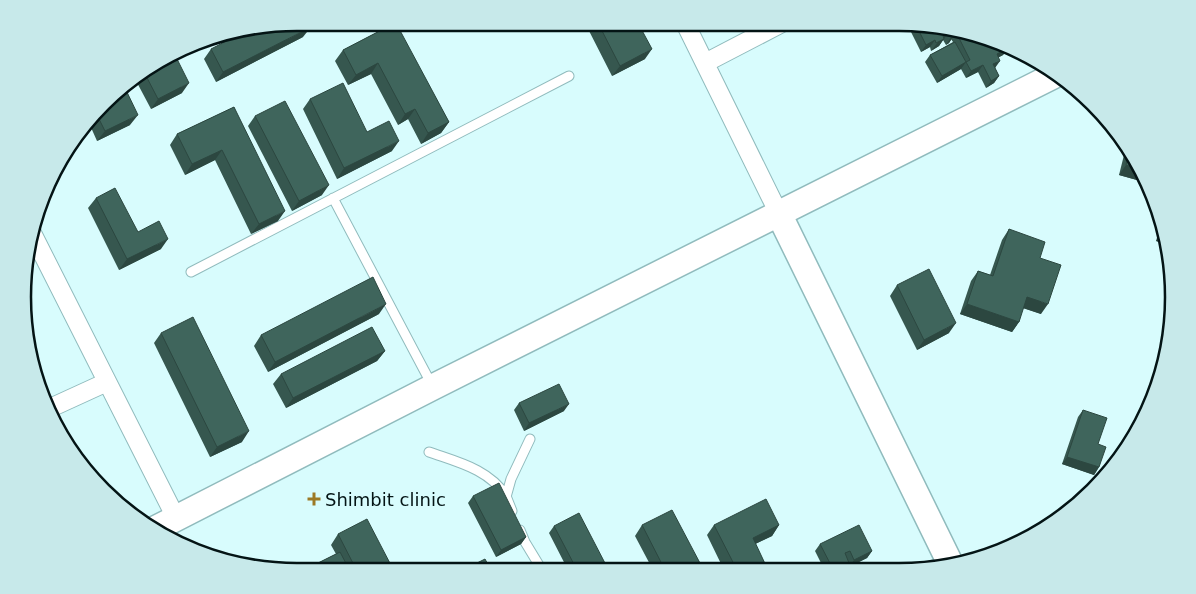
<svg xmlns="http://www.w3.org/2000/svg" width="1196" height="594" viewBox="0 0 1196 594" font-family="'DejaVu Sans',sans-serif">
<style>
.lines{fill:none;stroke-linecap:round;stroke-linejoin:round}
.lane-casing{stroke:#90bbbd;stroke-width:11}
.street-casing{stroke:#90bbbd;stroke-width:20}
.secondary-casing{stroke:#90bbbd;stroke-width:28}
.lane{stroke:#fff;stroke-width:9}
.street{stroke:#fff;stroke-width:18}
.secondary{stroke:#fff;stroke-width:25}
.wall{fill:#36574f}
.shaded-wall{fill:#2c4740}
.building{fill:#3f655c;stroke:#2c4740}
.poi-dot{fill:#9c7925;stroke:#d8fcfd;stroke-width:2}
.labels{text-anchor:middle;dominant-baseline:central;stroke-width:5;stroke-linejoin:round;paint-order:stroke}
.poi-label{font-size:18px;fill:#041415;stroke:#d8fcfd;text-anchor:start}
.rim{fill:none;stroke:#041415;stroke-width:2.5}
</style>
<rect width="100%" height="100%" fill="#d8fcfd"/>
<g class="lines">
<g class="lane-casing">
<path id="lane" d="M 333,198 L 433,387
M 191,272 L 569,76
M 429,452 C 457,462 489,469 506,496 C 508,501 510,506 512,511
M 506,497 L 511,479 L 530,439
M 520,530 L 525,542 L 542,570
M 921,569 L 948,560"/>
</g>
<g class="street-casing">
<path id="street" d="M 685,23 L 779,214
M 705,63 L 782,23
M 32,233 L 176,518
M 48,409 L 107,382"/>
</g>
<g class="secondary-casing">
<path id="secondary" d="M 779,214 L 951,565
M 155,529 L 433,387 L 1053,76"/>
</g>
<use href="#lane" class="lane"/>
<use href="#street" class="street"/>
<use href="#secondary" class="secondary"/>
</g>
<path class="wall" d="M 395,23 L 449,122 L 441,133 L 421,144 L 408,119 L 398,125 L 371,74 L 348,85 L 335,61 L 343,50 Z
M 585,23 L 638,23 L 645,59 L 612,76 Z
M 910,23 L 917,23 L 991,43 L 993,48 L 1008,48 L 1003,55 L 999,57 L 995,68 L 999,76 L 994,83 L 986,88 L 978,72 L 966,78 L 961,69 L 964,65 L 961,69 L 937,83 L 925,62 L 930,55 L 953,42 L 951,39 L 949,43 L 946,45 L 943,40 L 939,46 L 931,51 L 930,47 L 921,52 L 908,26 Z
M 303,37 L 216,82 L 204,59 L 211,49 Z
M 175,55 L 182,93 L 151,109 L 134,77 Z
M 124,86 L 130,125 L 97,141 L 89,123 Z
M 310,99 L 367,132 L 392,151 L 337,179 L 303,109 Z
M 234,107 L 278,221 L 251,234 L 215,160 L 185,175 L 170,145 L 177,134 Z
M 255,116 L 322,195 L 292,211 L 248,126 Z
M 1125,151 L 1144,182 L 1119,175 Z
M 96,198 L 138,232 L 161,249 L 119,270 L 88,208 Z
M 1161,225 L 1163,243 L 1156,241 Z
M 1009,229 L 1040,258 L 1041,314 L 1023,308 L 1019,322 L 1012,332 L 960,314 L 971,281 L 978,271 L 990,275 L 1002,240 Z
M 897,285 L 949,333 L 917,350 L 890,296 Z
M 379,314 L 268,372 L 254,346 L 261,335 Z
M 161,333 L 242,442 L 210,457 L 154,343 Z
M 385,351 L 377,361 L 286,408 L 273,384 L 281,374 Z
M 519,403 L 564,411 L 524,431 L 514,410 Z
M 1083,410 L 1099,467 L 1094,475 L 1062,464 L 1078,417 Z
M 473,496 L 526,537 L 521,544 L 496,557 L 468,503 Z
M 642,525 L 701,565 L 697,570 L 653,570 L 635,536 Z
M 714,525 L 779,525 L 772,536 L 755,544 L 768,570 L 724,570 L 707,535 Z
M 554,526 L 607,567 L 605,570 L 568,570 L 549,533 Z
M 338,534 L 394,571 L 309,571 L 312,566 L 336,554 L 331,545 Z
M 820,544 L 872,551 L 867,558 L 851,566 L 851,568 L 850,569 L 824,569 L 815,551 Z"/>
<path class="shaded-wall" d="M 311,27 L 303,37 L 216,82 L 223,72 Z
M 948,33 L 939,46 L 931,51 L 943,36 Z
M 954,36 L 949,43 L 946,45 L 951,37 Z
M 935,40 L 930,47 L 921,52 L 926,45 Z
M 1008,48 L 1003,55 L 992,61 L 997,54 Z
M 652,49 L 645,59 L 612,76 L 620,66 Z
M 1000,61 L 995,68 L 993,64 Z
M 966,62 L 961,69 L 937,83 L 942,76 Z
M 378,63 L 371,74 L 348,85 L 356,75 Z
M 983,65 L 978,72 L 966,78 L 971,71 Z
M 999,76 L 994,83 L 986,88 L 991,81 Z
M 189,83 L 182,93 L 151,109 L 158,99 Z
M 415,109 L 408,119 L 398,125 L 405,114 Z
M 138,115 L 130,125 L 97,141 L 105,131 Z
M 449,122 L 441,133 L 421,144 L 428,133 Z
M 399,141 L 392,151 L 337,179 L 344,168 Z
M 222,150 L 215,160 L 185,175 L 192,164 Z
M 1126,165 L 1135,168 L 1144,182 L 1119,175 Z
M 329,185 L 322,195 L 292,211 L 299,201 Z
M 285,211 L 278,221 L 251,234 L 259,224 Z
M 1162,233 L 1163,243 L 1156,241 Z
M 168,239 L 161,249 L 119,270 L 127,259 Z
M 1027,297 L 1048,304 L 1041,314 L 1020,307 Z
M 386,304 L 379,314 L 268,372 L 275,362 Z
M 967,304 L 1019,322 L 1012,332 L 960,314 Z
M 956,323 L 949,333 L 917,350 L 924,340 Z
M 385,351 L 377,361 L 286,408 L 293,398 Z
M 569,404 L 564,411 L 524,431 L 529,423 Z
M 249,431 L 242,442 L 210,457 L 217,447 Z
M 1067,457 L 1099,467 L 1094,475 L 1062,464 Z
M 779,525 L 772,536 L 745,549 L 753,538 Z
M 526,537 L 521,544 L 496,557 L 501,550 Z
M 872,551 L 867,558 L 849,567 L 854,560 Z
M 701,565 L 697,570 L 691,570 Z"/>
<path class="building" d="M 297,22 L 309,23 L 311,27 L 223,72 L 211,49 L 246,31 Z
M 395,23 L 396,23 L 449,122 L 428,133 L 415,109 L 405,114 L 378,63 L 356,75 L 343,50 Z
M 598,23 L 638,23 L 652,49 L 620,66 Z
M 915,23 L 953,33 L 954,36 L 951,37 L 948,33 L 943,36 L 944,39 L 936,43 L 935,40 L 926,45 Z
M 957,34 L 991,43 L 993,48 L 999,45 L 1007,47 L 1008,48 L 997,54 L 1000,61 L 993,64 L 999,76 L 991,81 L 983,65 L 971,71 L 966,62 L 970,60 Z
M 955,42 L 966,62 L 942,76 L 930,55 Z
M 175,55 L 189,83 L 158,99 L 144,72 Z
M 343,83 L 367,132 L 389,121 L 399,141 L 344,168 L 310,99 Z
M 124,86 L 138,115 L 105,131 L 97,115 Z
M 285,101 L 329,185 L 299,201 L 255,116 Z
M 234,107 L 285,211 L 259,224 L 222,150 L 192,164 L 177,134 Z
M 1128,156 L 1135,168 L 1126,165 Z
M 115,188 L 138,232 L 159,221 L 168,239 L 127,259 L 96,198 Z
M 1009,229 L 1045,242 L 1040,258 L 1061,265 L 1048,304 L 1027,297 L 1019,322 L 967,304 L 978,271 L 993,276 Z
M 929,269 L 956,323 L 924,340 L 897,285 Z
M 373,277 L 386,304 L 275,362 L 261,335 Z
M 193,317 L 249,431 L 217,447 L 161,333 Z
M 372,327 L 385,351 L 293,398 L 281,374 Z
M 559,384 L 569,404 L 529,423 L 519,403 Z
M 1083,410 L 1107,418 L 1098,444 L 1106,447 L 1099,467 L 1067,457 Z
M 499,483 L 526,537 L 501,550 L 473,496 Z
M 766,499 L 779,525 L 753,538 L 768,570 L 737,570 L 714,525 Z
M 672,510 L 701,565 L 691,570 L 665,570 L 642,525 Z
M 579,513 L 607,567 L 602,570 L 577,570 L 554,526 Z
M 367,519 L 394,571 L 357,571 L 338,534 Z
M 859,525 L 872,551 L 854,560 L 850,551 L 845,553 L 851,568 L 848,569 L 833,569 L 820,544 Z
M 340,552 L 350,571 L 314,571 L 312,566 Z
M 485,559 L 491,570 L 463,570 Z"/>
<path class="poi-dot" d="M311.5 491.5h5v5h5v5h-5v5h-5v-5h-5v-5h5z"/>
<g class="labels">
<g class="poi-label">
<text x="325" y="499">Shimbit clinic</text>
</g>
</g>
<path d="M0 0H1196V594H0ZM297 31H899A266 266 0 0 1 1165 297V297A266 266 0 0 1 899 563H297A266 266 0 0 1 31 297V297A266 266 0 0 1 297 31Z" fill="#c7e9ea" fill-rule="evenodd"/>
<path class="rim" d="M297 31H899A266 266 0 0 1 1165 297V297A266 266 0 0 1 899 563H297A266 266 0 0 1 31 297V297A266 266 0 0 1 297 31Z"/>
</svg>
